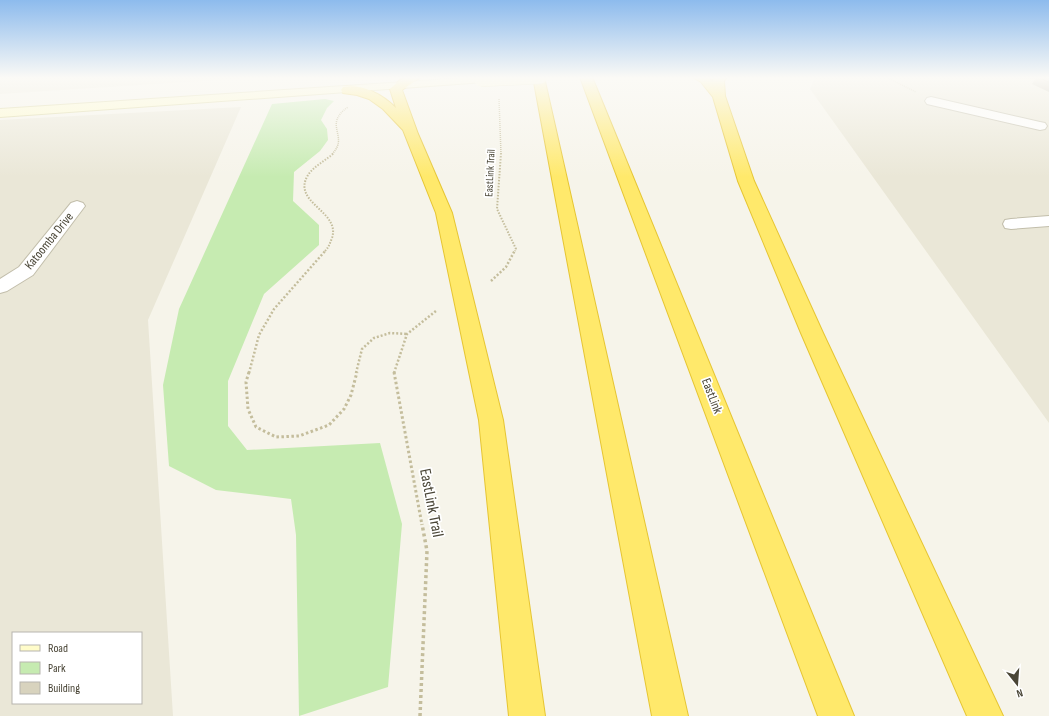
<svg xmlns="http://www.w3.org/2000/svg" width="1049" height="716" viewBox="0 0 1049 716" font-family="'Sofia Sans Condensed',sans-serif">
<style>
.residential{fill:#eae7d7;fill-rule:evenodd}
.green{fill:#c6ebb1}
.lines{fill:none;stroke-linecap:round;stroke-linejoin:round}
.minor-casing{stroke:#c2beab;stroke-width:2}
.secondary-casing{stroke:#d8d397;stroke-width:2}
.motorway-casing{stroke:#e6c533;stroke-width:2}
.path-far4{stroke:#c4bd9c;stroke-width:1.5;stroke-dasharray:1 1;stroke-linecap:butt}
.path-far3{stroke:#c4bd9c;stroke-width:2;stroke-dasharray:1.5 1.5;stroke-linecap:butt}
.path-far2{stroke:#c4bd9c;stroke-width:2.5;stroke-dasharray:2 2;stroke-linecap:butt}
.path-far1{stroke:#c4bd9c;stroke-width:3;stroke-dasharray:2.5 2.5;stroke-linecap:butt}
.path{stroke:#c4bd9c;stroke-width:3.5;stroke-dasharray:3 3;stroke-linecap:butt}
.minor{fill:#fff;fill-rule:evenodd}
.secondary{fill:#fffcca;fill-rule:evenodd}
.motorway{fill:#ffe96b;fill-rule:evenodd}
.secondary-bridge-casing{stroke:#d8d397;stroke-width:14;stroke-linecap:butt}
.secondary-bridge{stroke:#fffcca;stroke-width:13}
.wall{fill:#bab5a3}
.building{fill:#d8d3be;stroke:#979485}
.labels{text-anchor:middle;dominant-baseline:central;stroke-width:3.5;stroke-linejoin:round;paint-order:stroke}
.far-street-label{font-size:11px;fill:#4a4637;stroke:#fff}
.street-label{font-size:13px;fill:#4a4637;stroke:#fff}
.near-street-label{font-size:16px;fill:#4a4637;stroke:#fff}
</style>
<rect width="100%" height="100%" fill="#f6f4ea"/>
<path class="residential" d="M 0,77 L 264,77 L 0,94 Z
M 815,77 L 1049,77 L 1049,423 L 810,89 Z
M 241,107 L 148,320 L 173,716 L 0,716 L 0,120 ZM 13,633 L 141,633 L 141,703 L 13,703 Z"/>
<path class="green" d="M 325,99 L 334,101 L 327,108 L 321,120 L 327,129 L 328,140 L 320,151 L 294,172 L 293,201 L 319,225 L 319,245 L 264,294 L 228,381 L 228,426 L 247,450 L 380,443 L 402,524 L 388,687 L 299,716 L 296,535 L 291,499 L 216,490 L 169,466 L 163,385 L 179,309 L 272,104 Z"/>
<g class="lines">
<g class="minor-casing">
<path id="minor" d="M 931,97 L 1040,122 L 1045,123 L 1047,126 L 1045,129 L 1040,130 L 927,104 L 925,101 L 927,98 Z
M 77,201 L 83,203 L 85,206 L 33,275 L 7,291 L 0,293 L 0,279 L 19,267 L 71,203 Z
M 1049,216 L 1049,226 L 1011,229 L 1005,228 L 1003,224 L 1005,220 L 1011,219 Z"/>
</g>
<g class="secondary-casing">
<path id="secondary" d="M 480,77 L 485,78 L 487,80 L 485,82 L 0,117 L 0,109 Z"/>
</g>
<g class="motorway-casing">
<path id="motorway" d="M 406,77 L 421,77 L 402,90 L 418,134 L 452,213 L 503,420 L 545,716 L 509,716 L 479,420 L 436,213 L 403,130 L 383,109 L 369,99 L 357,95 L 343,93 L 341,90 L 343,87 C 362,83 383,95 396,108 L 390,89 L 400,80 Z
M 533,77 L 544,77 L 688,716 L 652,716 Z
M 580,77 L 592,77 L 854,716 L 818,716 Z
M 692,77 L 707,77 L 712,81 L 715,77 L 727,77 L 724,81 L 725,96 L 754,181 L 823,333 L 1003,716 L 967,716 L 801,333 L 738,181 L 713,97 L 701,82 Z"/>
</g>
<path class="path-far4" d="M 886,77 L 916,92
M 499,99 L 501,154
M 332,154 C 350,136 322,125 348,107"/>
<path class="path-far3" d="M 501,153 L 497,209 L 516,249 L 515,251
M 325,251 C 329,247 330,243 332,238 C 341,211 291,203 308,175 C 314,166 325,161 334,153"/>
<path class="path-far2" d="M 491,281 L 506,267 L 515,250
M 249,373 L 259,335 L 274,309 L 326,250
M 356,373 L 362,349 L 374,338 L 390,333 L 407,334
M 394,373 L 407,334 L 436,311"/>
<path class="path-far1" d="M 249,372 L 246,382 L 248,409 L 256,427 L 276,437 L 299,436 L 329,425 L 344,409 L 351,395 L 357,372
M 394,372 L 422,525"/>
<path class="path" d="M 420,716 L 427,551 L 422,524"/>
<use href="#minor" class="minor"/>
<use href="#secondary" class="secondary"/>
<use href="#motorway" class="motorway"/>
<g class="secondary-bridge-casing">
<path id="secondary-bridge" d="M 481,80 L 541,77"/>
</g>
<use href="#secondary-bridge" class="secondary-bridge"/>
</g>
<path class="wall" d="M 1017,77 L 1049,77 L 1049,92 L 1032,84 L 1036,78 L 1021,79 Z"/>
<path class="building" d="M 1037,77 L 1049,77 L 1049,82 Z"/>
<linearGradient id="sky" x2="0" y2="1"><stop stop-color="#8dbbed"/><stop offset="0.44" stop-color="#fbfaf6"/><stop offset="1" stop-color="#fbfaf6" stop-opacity="0"/></linearGradient>
<rect width="1049" height="177" fill="url(#sky)"/>
<g class="labels">
<g class="far-street-label">
<text transform="translate(490 173) rotate(-87)">EastLink Trail</text>
</g>
<g class="street-label">
<text transform="translate(49 241) rotate(-51)">Katoomba Drive</text>
<text transform="translate(712 396) rotate(69)">EastLink</text>
</g>
<g class="near-street-label">
<text transform="translate(431 503) rotate(79)">EastLink Trail</text>
</g>
</g>
<rect x="12" y="632" width="130" height="72" fill="#ffffff" stroke="#b7b5af"/>
<rect x="20" y="645" width="20" height="6" fill="#fffcca" stroke="#b7b5af"/>
<text x="48" y="652" font-size="12" fill="#4a4637">Road</text>
<rect x="20" y="662" width="20" height="12" fill="#c6ebb1" stroke="#b7b5af"/>
<text x="48" y="672" font-size="12" fill="#4a4637">Park</text>
<rect x="20" y="682" width="20" height="12" fill="#d8d3be" stroke="#b7b5af"/>
<text x="48" y="692" font-size="12" fill="#4a4637">Building</text>
<g transform="translate(1017 684) rotate(163)" stroke="#ffffff" stroke-width="3" paint-order="stroke">
<path d="M0-3L7 15L0 10L-7 15Z" fill="#4a4637"/>
<text y="-6" font-size="11" font-weight="bold" text-anchor="middle" fill="#4a4637">N</text>
</g>
</svg>
